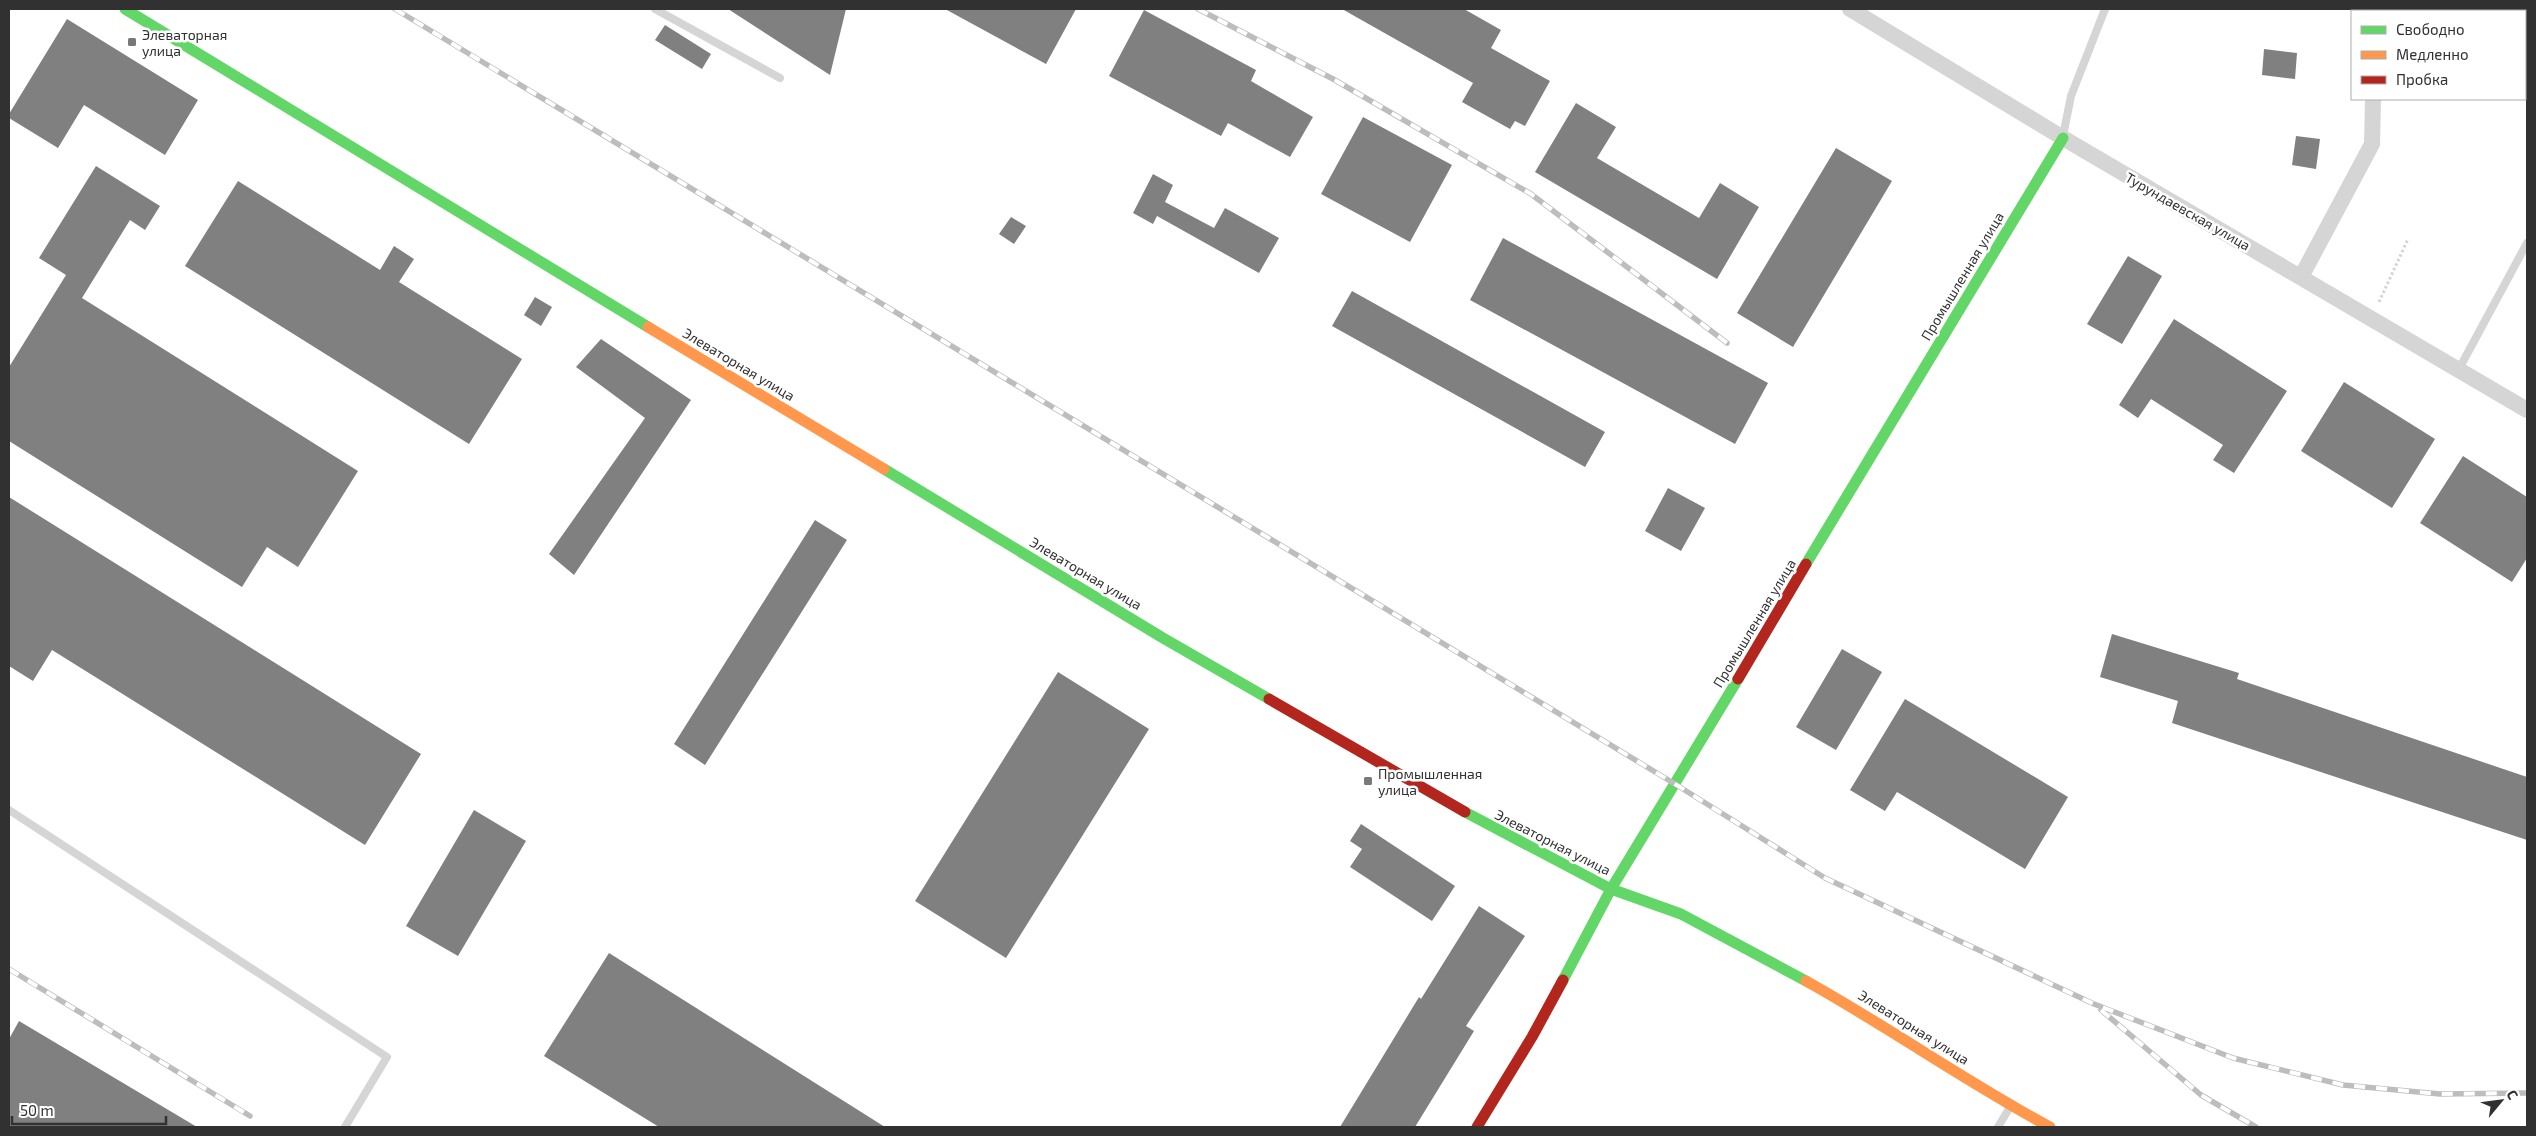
<svg xmlns="http://www.w3.org/2000/svg" width="2536" height="1136" viewBox="0 0 2536 1136" font-family="'Exo 2',sans-serif">
<style>
.building{fill:#808080}
.lines{fill:none;stroke-linecap:round;stroke-linejoin:round}
.path{stroke:#d4d4d4;stroke-width:3;stroke-dasharray:2.5 2.5;stroke-linecap:butt}
.lane{stroke:#d5d5d5;stroke-width:8}
.street{stroke:#d5d5d5;stroke-width:16}
.fast{stroke:#63d668;stroke-width:11}
.slow{stroke:#ff974d;stroke-width:11}
.jam{stroke:#b3261e;stroke-width:11}
.rail-casing{stroke:#bdbdbd;stroke-width:5.5}
.rail{stroke:#fff;stroke-width:4;stroke-dasharray:11;stroke-linecap:butt}
.poi-dot{fill:#797979;stroke:#fff;stroke-width:2}
.labels{text-anchor:middle;dominant-baseline:central;stroke-width:5;stroke-linejoin:round;paint-order:stroke}
.poi-label{font-size:14px;fill:#313131;stroke:#fff;text-anchor:start}
.street-label{font-size:14px;fill:#313131;stroke:#fff}
</style>
<rect width="100%" height="100%" fill="#fff"/>
<path class="building" d="M 728,9 L 846,9 L 830,75 Z
M 945,9 L 1076,9 L 1046,64 Z
M 1342,9 L 1464,9 L 1501,30 L 1491,48 L 1550,81 L 1525,126 L 1515,121 L 1510,129 L 1462,102 L 1473,83 Z
M 1144,10 L 1256,70 L 1251,81 L 1313,117 L 1290,157 L 1228,123 L 1221,136 L 1109,76 Z
M 67,19 L 198,100 L 165,155 L 84,105 L 58,148 L 9,118 L 9,114 Z
M 665,25 L 711,54 L 702,69 L 655,40 Z
M 2264,49 L 2297,53 L 2295,79 L 2262,75 Z
M 1576,103 L 1616,127 L 1597,158 L 1699,218 L 1720,183 L 1759,207 L 1717,279 L 1535,172 Z
M 1363,117 L 1452,165 L 1410,242 L 1321,194 Z
M 2296,136 L 2320,139 L 2316,169 L 2292,165 Z
M 1836,148 L 1892,181 L 1793,347 L 1737,313 Z
M 96,166 L 160,206 L 145,230 L 130,220 L 82,298 L 358,471 L 298,567 L 267,547 L 242,587 L 9,441 L 9,367 L 66,275 L 39,258 Z
M 1153,174 L 1173,185 L 1165,202 L 1214,228 L 1225,208 L 1279,238 L 1259,273 L 1157,216 L 1153,224 L 1133,213 Z
M 238,181 L 380,270 L 394,246 L 414,259 L 399,282 L 522,359 L 469,444 L 185,266 Z
M 1011,217 L 1026,226 L 1014,244 L 999,234 Z
M 1503,238 L 1768,383 L 1735,444 L 1470,300 Z
M 2128,256 L 2162,276 L 2122,344 L 2087,324 Z
M 1352,291 L 1605,432 L 1585,467 L 1332,326 Z
M 535,297 L 552,307 L 541,326 L 524,315 Z
M 2174,319 L 2287,391 L 2234,473 L 2213,460 L 2223,445 L 2151,399 L 2138,418 L 2119,405 Z
M 601,339 L 691,400 L 574,575 L 549,554 L 645,418 L 576,367 Z
M 2344,382 L 2435,439 L 2392,508 L 2301,451 Z
M 2463,456 L 2527,497 L 2527,558 L 2512,582 L 2420,523 Z
M 1668,488 L 1705,508 L 1681,551 L 1645,531 Z
M 9,497 L 421,754 L 365,845 L 52,650 L 33,681 L 9,666 Z
M 815,520 L 847,540 L 705,765 L 674,744 Z
M 2112,634 L 2239,673 L 2237,679 L 2527,777 L 2527,840 L 2172,723 L 2178,701 L 2100,677 Z
M 1842,649 L 1882,672 L 1836,750 L 1796,727 Z
M 1058,672 L 1149,729 L 1006,958 L 915,901 Z
M 1905,699 L 2068,797 L 2025,869 L 1897,792 L 1885,811 L 1850,790 Z
M 474,810 L 526,841 L 458,956 L 406,926 Z
M 1361,824 L 1455,886 L 1432,921 L 1350,867 L 1362,849 L 1350,841 Z
M 1479,906 L 1525,936 L 1466,1026 L 1474,1031 L 1415,1127 L 1340,1127 L 1419,997 L 1421,999 Z
M 609,953 L 885,1127 L 659,1127 L 544,1056 Z
M 19,1021 L 197,1127 L 9,1127 L 9,1039 Z"/>
<g class="lines">
<path class="path" d="M 2379,302 L 2408,239"/>
<path class="lane" d="M 655,9 L 780,78
M 2063,136 L 2071,96 L 2105,9
M 2459,369 L 2527,243
M 9,810 L 387,1057 L 345,1127
M 1998,1127 L 2010,1107"/>
<path class="street" d="M 1850,9 L 2063,138 L 2527,410
M 2385,11 L 2386,9
M 2301,277 L 2372,144 L 2373,99"/>
<path class="fast" d="M 125,9 L 648,327
M 884,469 L 1163,638 L 1269,699
M 1806,564 L 2063,138
M 1465,812 L 1611,889 L 1681,914 L 1806,981
M 1563,980 L 1611,889 L 1738,679"/>
<path class="slow" d="M 648,327 L 884,469
M 1806,981 C 1889,1027 1966,1082 2050,1127"/>
<path class="jam" d="M 1738,679 L 1806,564
M 1269,699 L 1465,812
M 1477,1127 L 1532,1037 L 1563,980"/>
<g class="rail-casing">
<path id="rail" d="M 395,9 L 1675,784 L 1825,878 L 2094,1004 L 2233,1058 L 2343,1085 L 2440,1094 L 2527,1093
M 1198,9 L 1333,79 L 1531,194 L 1727,343
M 9,969 L 250,1116
M 2101,1010 L 2201,1095 L 2256,1127"/>
</g>
<use href="#rail" class="rail"/>
</g>
<g class="poi-dot">
<rect x="127" y="37" width="10" height="10" rx="2.5"/>
<rect x="1363" y="776" width="10" height="10" rx="2.5"/>
</g>
<g class="labels">
<g class="poi-label">
<text x="142" y="34">Элеваторная<tspan x="142" dy="16">улица</tspan></text>
<text x="1378" y="773">Промышленная<tspan x="1378" dy="16">улица</tspan></text>
</g>
<g class="street-label">
<text transform="translate(2188 211) rotate(30)">Турундаевская улица</text>
<text transform="translate(1962 276) rotate(-59)">Промышленная улица</text>
<text transform="translate(739 364) rotate(31)">Элеваторная улица</text>
<text transform="translate(1086 573) rotate(31)">Элеваторная улица</text>
<text transform="translate(1754 623) rotate(-59)">Промышленная улица</text>
<text transform="translate(1553 842) rotate(27)">Элеваторная улица</text>
<text transform="translate(1914 1027) rotate(32)">Элеваторная улица</text>
</g>
</g>
<rect width="2536" height="1136" fill="none" stroke="#313131" stroke-width="20"/>
<rect x="2351" y="10" width="175" height="90" fill="#ffffff" stroke="#adadad"/>
<rect x="2361" y="26" width="25" height="8" fill="#63d668" stroke="#adadad"/>
<text x="2396" y="35" font-size="15" fill="#313131">Свободно</text>
<rect x="2361" y="51" width="25" height="8" fill="#ff974d" stroke="#adadad"/>
<text x="2396" y="60" font-size="15" fill="#313131">Медленно</text>
<rect x="2361" y="76" width="25" height="8" fill="#b3261e" stroke="#adadad"/>
<text x="2396" y="85" font-size="15" fill="#313131">Пробка</text>
<g transform="translate(2501 1101) rotate(61)" stroke="#ffffff" stroke-width="4" paint-order="stroke">
<path d="M0-4L9 19L0 12L-9 19Z" fill="#313131"/>
<text y="-8" font-size="14" font-weight="bold" text-anchor="middle" fill="#313131">С</text>
</g>
<path d="M12 1116v8h154v-8" fill="none" stroke="#313131" stroke-width="2.5"/>
<text x="20" y="1116" font-size="15" fill="#313131" stroke="#ffffff" stroke-width="4" paint-order="stroke">50 m</text>
</svg>
